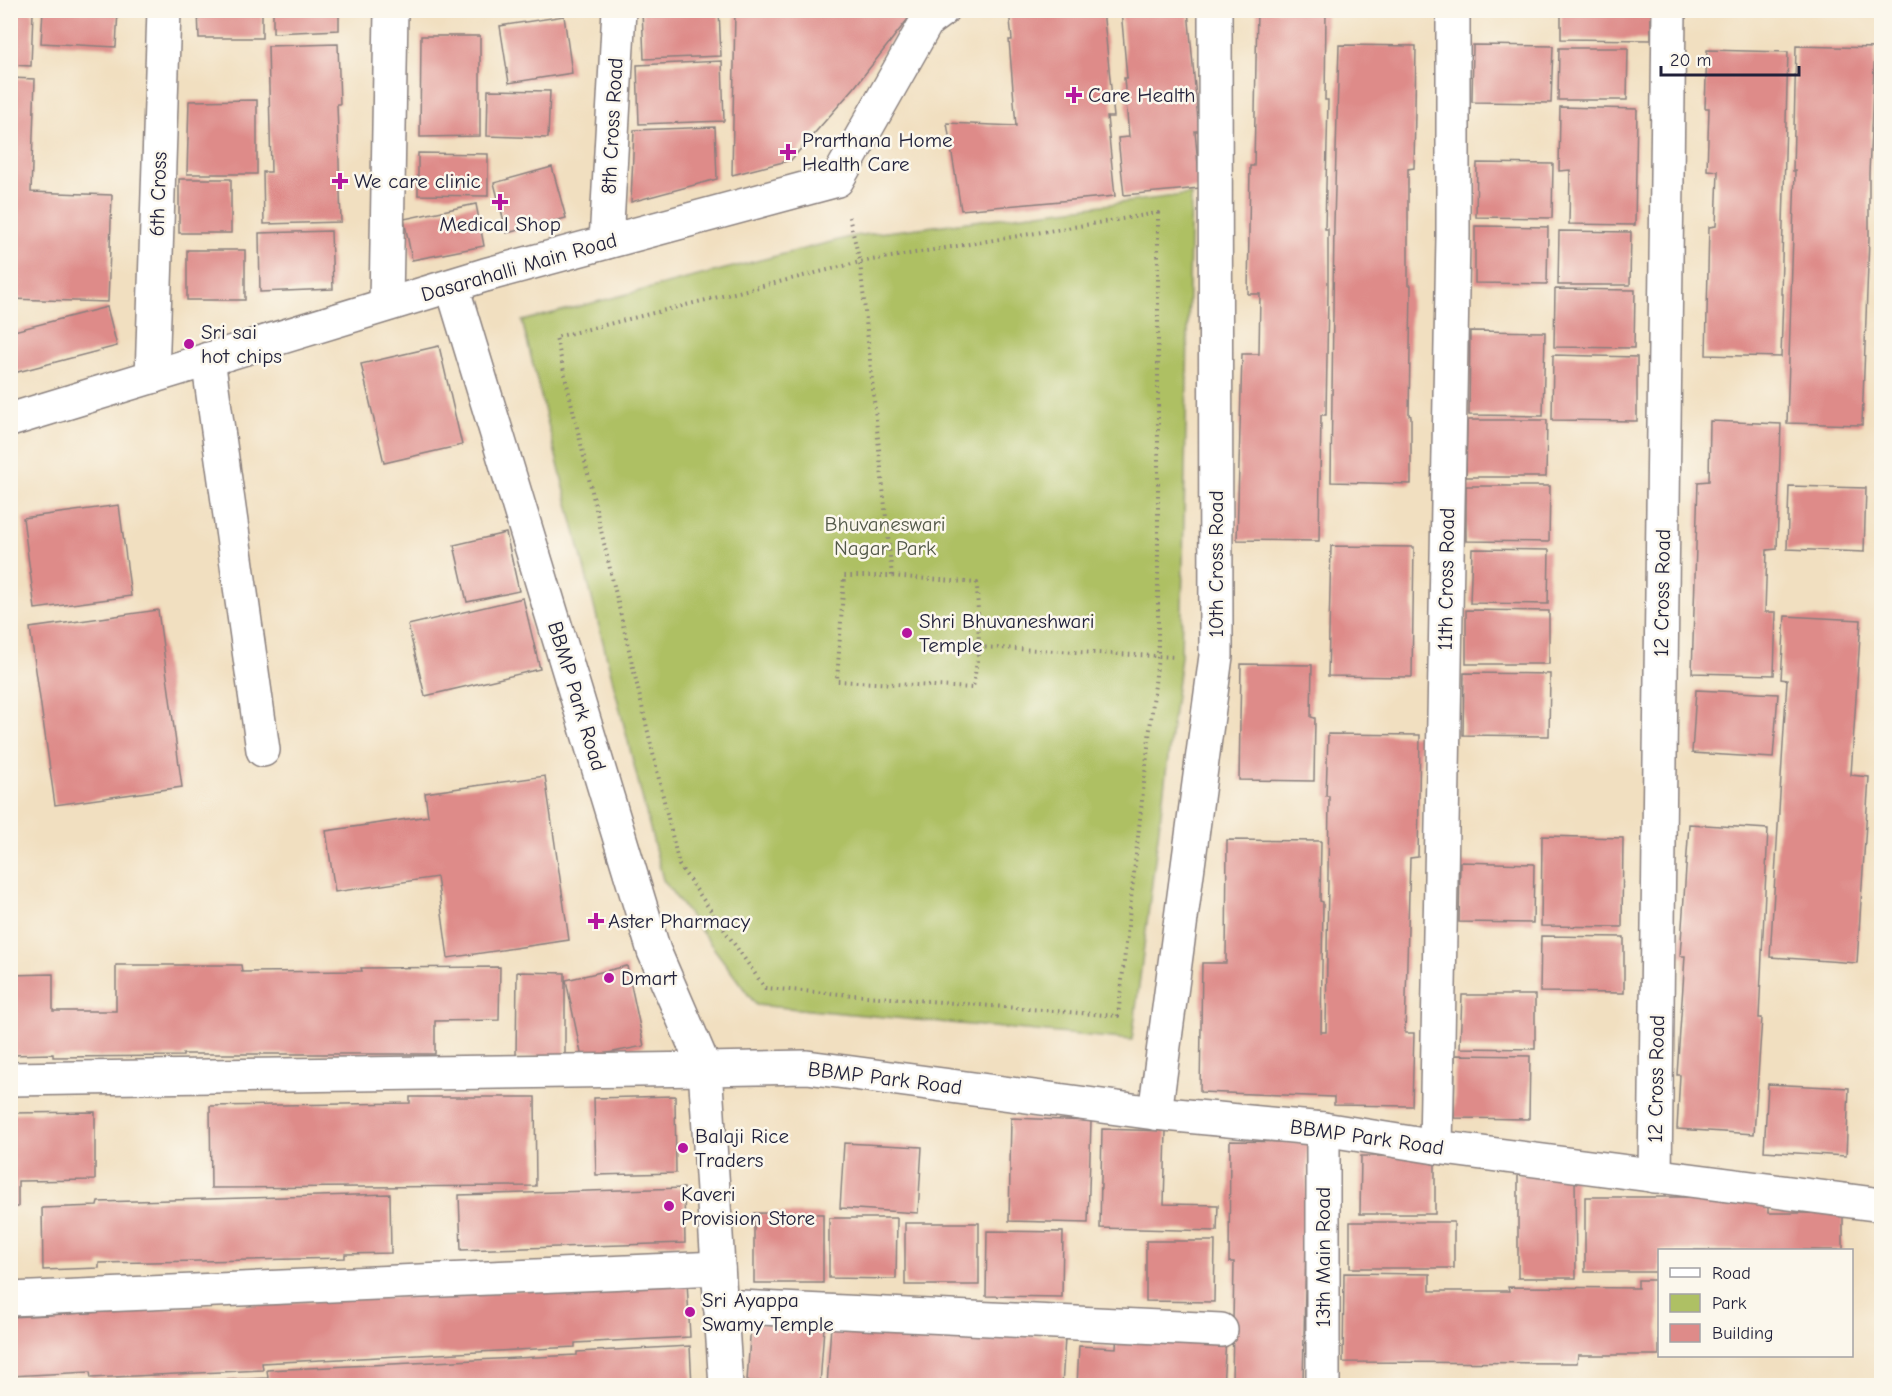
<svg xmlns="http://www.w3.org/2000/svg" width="1892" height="1396" viewBox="0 0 1892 1396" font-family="'Comic Neue',sans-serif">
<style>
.green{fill:#aec064;stroke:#687150;stroke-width:1.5}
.building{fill:#de8b89}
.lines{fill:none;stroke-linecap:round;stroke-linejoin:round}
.street-casing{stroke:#8a807e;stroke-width:36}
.secondary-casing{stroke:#8a807e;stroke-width:36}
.path{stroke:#8a807e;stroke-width:4;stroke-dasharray:1.5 4.5;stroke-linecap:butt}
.street{stroke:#fff;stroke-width:33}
.secondary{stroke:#fff;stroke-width:33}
.poi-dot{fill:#b5179e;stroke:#fbf7ec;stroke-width:2}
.labels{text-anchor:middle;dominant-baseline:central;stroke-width:5;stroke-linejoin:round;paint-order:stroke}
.poi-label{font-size:21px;fill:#22223b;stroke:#fbf7ec;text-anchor:start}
.street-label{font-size:21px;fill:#22223b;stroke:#fbf7ec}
.park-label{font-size:21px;fill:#535949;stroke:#fbf7ec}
</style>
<rect width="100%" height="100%" fill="#fbf7ec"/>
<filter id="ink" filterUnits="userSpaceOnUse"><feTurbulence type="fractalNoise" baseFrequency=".0167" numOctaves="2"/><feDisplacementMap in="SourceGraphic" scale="12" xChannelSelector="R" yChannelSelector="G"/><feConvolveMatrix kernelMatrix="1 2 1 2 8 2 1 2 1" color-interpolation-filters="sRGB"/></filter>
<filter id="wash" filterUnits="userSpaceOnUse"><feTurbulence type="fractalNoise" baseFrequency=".008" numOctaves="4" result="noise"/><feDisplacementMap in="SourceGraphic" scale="24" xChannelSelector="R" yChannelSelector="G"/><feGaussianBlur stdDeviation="1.35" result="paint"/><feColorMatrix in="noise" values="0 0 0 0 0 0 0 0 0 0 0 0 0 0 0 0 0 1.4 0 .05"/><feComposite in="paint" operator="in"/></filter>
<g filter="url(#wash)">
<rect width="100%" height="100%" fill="#f1dfc0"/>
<path class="green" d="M 1191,194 L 1181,656 L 1132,1040 L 756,1005 L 663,880 L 522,321 L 854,236 Z"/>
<g id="blocks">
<path class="building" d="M 43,10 L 118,10 L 116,47 L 41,43 Z
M 198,10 L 262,10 L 262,38 L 199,38 Z
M 273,10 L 339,10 L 339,30 L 273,33 Z
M 642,10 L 719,10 L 721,56 L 644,59 Z
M 735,10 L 915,10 L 854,88 L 791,160 L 732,175 Z
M 1009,10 L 1103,10 L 1114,117 L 1107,117 L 1115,196 L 961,210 L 947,123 L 1016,126 L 1009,40 L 1012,40 Z
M 1121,10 L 1188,10 L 1199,131 L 1195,131 L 1200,188 L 1124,195 L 1118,138 L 1129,137 L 1124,78 L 1127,78 Z
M 1257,10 L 1326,10 L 1325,100 L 1328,100 L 1325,229 L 1328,229 L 1328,295 L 1326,415 L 1321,415 L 1319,541 L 1237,540 L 1242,354 L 1259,354 L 1260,294 L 1248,294 L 1250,166 L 1254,166 Z
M 1561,10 L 1651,10 L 1651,40 L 1561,39 Z
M 10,11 L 33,12 L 31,66 L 10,65 Z
M 564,16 L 572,73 L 509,83 L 500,26 Z
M 421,36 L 480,36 L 480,136 L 420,137 Z
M 338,44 L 340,104 L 337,104 L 341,222 L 264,224 L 263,172 L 271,172 L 268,46 Z
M 1339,45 L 1416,46 L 1414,168 L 1408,169 L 1408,285 L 1411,285 L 1409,415 L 1411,416 L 1411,484 L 1331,482 L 1334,223 Z
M 1473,45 L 1553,46 L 1551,103 L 1472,102 Z
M 1796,46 L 1875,48 L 1869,173 L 1869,238 L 1862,425 L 1787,423 L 1795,171 L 1793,171 Z
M 1559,48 L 1628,48 L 1627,100 L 1558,100 Z
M 1707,50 L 1788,52 L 1781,294 L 1783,294 L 1781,357 L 1706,355 L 1709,227 L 1716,226 L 1718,171 L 1707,170 L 1709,108 L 1705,108 Z
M 722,61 L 724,121 L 639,124 L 637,65 Z
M 10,78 L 35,79 L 31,192 L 112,195 L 108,302 L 10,299 Z
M 488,90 L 550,91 L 548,138 L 487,136 Z
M 257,100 L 257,174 L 187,174 L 189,101 Z
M 1560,107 L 1637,109 L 1635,225 L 1569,224 L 1570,170 L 1559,171 Z
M 715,127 L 717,179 L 631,202 L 634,130 Z
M 418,153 L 488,154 L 488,196 L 418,195 Z
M 1477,163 L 1553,164 L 1552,218 L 1476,217 Z
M 552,167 L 566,218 L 507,233 L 494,183 Z
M 179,179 L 231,179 L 231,233 L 179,233 Z
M 476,204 L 484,246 L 412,260 L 404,219 Z
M 1475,226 L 1548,227 L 1547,284 L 1475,283 Z
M 331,231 L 333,289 L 260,292 L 259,233 Z
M 1559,231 L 1631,232 L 1630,285 L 1558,285 Z
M 187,250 L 245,250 L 245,300 L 187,300 Z
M 1555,289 L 1635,290 L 1634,348 L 1554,347 Z
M 107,307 L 117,346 L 10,374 L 10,332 Z
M 1470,331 L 1545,332 L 1543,416 L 1469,415 Z
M 439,346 L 462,445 L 384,463 L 361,364 Z
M 1553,355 L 1637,357 L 1637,421 L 1552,420 Z
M 1467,420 L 1547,420 L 1546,477 L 1466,477 Z
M 1710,421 L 1781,424 L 1777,549 L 1767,550 L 1765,612 L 1776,612 L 1774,675 L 1692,673 L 1698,482 L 1709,481 Z
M 1466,486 L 1550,486 L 1549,542 L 1466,541 Z
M 1789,486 L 1866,488 L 1864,552 L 1787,549 Z
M 119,505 L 131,596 L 35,609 L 23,518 Z
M 506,533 L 519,591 L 467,602 L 454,545 Z
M 1331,546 L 1414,547 L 1412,677 L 1328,676 Z
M 1472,549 L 1549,550 L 1548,604 L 1470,603 Z
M 523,598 L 540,669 L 425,696 L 408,625 Z
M 158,610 L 182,787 L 55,805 L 30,628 Z
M 1466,610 L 1549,611 L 1549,664 L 1466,664 Z
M 1785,616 L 1861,620 L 1851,775 L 1869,777 L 1857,963 L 1770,957 L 1787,680 L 1781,679 Z
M 1241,664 L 1312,665 L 1311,717 L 1315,718 L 1314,781 L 1239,780 Z
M 1464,673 L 1550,674 L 1549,736 L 1463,735 Z
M 1696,690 L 1778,694 L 1773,758 L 1692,753 Z
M 1328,734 L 1420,735 L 1418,857 L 1410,858 L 1405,1033 L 1414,1033 L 1412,1106 L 1334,1105 L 1334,1097 L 1200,1092 L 1202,963 L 1226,963 L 1227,840 L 1321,841 L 1320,901 L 1323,902 L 1321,1032 L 1326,1032 L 1329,796 L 1326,796 Z
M 545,776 L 569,940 L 448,958 L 437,877 L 335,892 L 326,831 L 428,816 L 425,793 Z
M 1689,824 L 1768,829 L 1759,1018 L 1762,1018 L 1754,1134 L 1677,1129 L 1680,1075 L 1677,1075 L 1685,956 L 1680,956 Z
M 1542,836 L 1623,838 L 1622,927 L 1541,926 Z
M 1460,862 L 1534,864 L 1533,923 L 1459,922 Z
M 1541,936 L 1624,937 L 1624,993 L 1540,992 Z
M 116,965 L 241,965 L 242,972 L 362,971 L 361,968 L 500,967 L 499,1020 L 435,1021 L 435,1054 L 183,1054 L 183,1056 L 53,1057 L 53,1054 L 10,1055 L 10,975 L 53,974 L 53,1011 L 116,1011 Z
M 627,966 L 644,1046 L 582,1058 L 566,980 Z
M 517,972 L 565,973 L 565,1056 L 516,1057 Z
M 1462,995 L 1535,995 L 1535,1049 L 1460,1048 Z
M 1455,1055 L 1530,1056 L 1529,1119 L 1454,1118 Z
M 1768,1084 L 1849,1088 L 1846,1156 L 1764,1151 Z
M 675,1096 L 676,1173 L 596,1175 L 594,1098 Z
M 410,1097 L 535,1097 L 536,1186 L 211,1188 L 210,1106 L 410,1103 Z
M 95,1112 L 95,1180 L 18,1181 L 18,1207 L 10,1207 L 10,1113 Z
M 1011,1118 L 1091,1121 L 1088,1223 L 1009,1221 Z
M 1102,1129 L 1166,1131 L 1164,1204 L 1218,1205 L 1217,1231 L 1100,1228 Z
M 1230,1141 L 1308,1142 L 1303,1384 L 1232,1383 L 1234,1262 L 1229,1262 Z
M 844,1143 L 922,1147 L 918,1213 L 840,1208 Z
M 1361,1156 L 1435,1156 L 1435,1214 L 1360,1214 Z
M 1518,1174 L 1575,1174 L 1576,1278 L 1518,1278 Z
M 684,1188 L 685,1243 L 461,1250 L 459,1195 Z
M 390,1194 L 391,1253 L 345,1254 L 345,1258 L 99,1263 L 99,1268 L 43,1270 L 42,1208 L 97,1206 L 98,1202 Z
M 1585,1197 L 1768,1197 L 1768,1213 L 1843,1213 L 1843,1250 L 1660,1250 L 1659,1272 L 1585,1272 Z
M 754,1213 L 823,1214 L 823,1283 L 754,1283 Z
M 829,1218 L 897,1218 L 896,1279 L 829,1278 Z
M 1350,1222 L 1454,1222 L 1454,1268 L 1350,1268 Z
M 905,1223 L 979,1223 L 979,1285 L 905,1285 Z
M 987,1231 L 1063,1232 L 1062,1297 L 986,1296 Z
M 1146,1241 L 1215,1241 L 1214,1302 L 1146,1301 Z
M 1344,1273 L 1430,1274 L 1430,1291 L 1509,1291 L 1508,1287 L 1638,1288 L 1638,1280 L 1659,1280 L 1659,1355 L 1578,1355 L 1577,1363 L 1343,1362 Z
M 687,1281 L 690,1337 L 575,1343 L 575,1347 L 262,1363 L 263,1370 L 91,1378 L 90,1372 L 10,1376 L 10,1317 Z
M 751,1323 L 824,1327 L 820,1385 L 747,1381 Z
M 831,1325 L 1065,1338 L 1062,1386 L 827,1386 Z
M 1117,1332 L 1226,1339 L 1223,1386 L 1077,1386 L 1079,1346 L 1116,1348 Z
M 690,1346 L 692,1386 L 165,1386 L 165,1383 L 268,1378 L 267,1370 L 577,1355 L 577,1352 Z
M 59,1380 L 60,1386 L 10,1386 L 10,1382 Z"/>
</g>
</g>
<g filter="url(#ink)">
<use href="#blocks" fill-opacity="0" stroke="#8a807e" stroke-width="1.5"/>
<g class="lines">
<g class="street-casing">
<path id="street" d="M 606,242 L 619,10
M 386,304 L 391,10
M 208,359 L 263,750
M 152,377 L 164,10
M 10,1079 L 705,1069
M 1155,1113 L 1216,656 L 1215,10
M 1323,1129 L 1323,1386
M 1436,1147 L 1453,236 L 1453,10
M 1655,1176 L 1669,10
M 10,1299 L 718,1268
M 720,1306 L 1221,1330"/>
</g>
<g class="secondary-casing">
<path id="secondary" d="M 452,286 L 654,951 L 705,1069 L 807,1067 L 1155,1113 L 1323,1129 L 1436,1147 L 1882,1205
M 10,420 L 485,275 L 837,180 L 927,21 L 942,10
M 705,1069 L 726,1386"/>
</g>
<path class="path" d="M 1158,213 L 1158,657 L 1118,1016 L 765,988 L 679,865 L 556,337 L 860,262 Z
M 849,217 L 860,262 L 892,576 L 844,576 L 837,681 L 973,688 L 979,647 L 977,583 L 892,576
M 979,647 L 1175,657"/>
<use href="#street" class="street"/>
<use href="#secondary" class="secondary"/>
</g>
</g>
<g class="poi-dot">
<path d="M1071 86h6v6h6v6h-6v6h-6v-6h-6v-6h6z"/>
<path d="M785 143h6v6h6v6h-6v6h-6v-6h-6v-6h6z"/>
<path d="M337 172h6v6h6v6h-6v6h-6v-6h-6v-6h6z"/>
<path d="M497 193h6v6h6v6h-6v6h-6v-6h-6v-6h6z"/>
<circle cx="189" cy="344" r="6"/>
<circle cx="907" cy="633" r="6"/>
<path d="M593 912h6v6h6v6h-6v6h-6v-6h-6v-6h6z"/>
<circle cx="609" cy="978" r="6"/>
<circle cx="683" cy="1148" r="6"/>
<circle cx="669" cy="1206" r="6"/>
<circle cx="690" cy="1312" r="6"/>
</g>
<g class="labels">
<g class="poi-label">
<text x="1088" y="95">Care Health</text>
<text x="802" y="140">Prarthana Home<tspan x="802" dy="24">Health Care</tspan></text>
<text x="354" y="181">We care clinic</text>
<text x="500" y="224" text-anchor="middle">Medical Shop</text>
<text x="201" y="332">Sri sai<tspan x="201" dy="24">hot chips</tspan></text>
<text x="919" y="621">Shri Bhuvaneshwari<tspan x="919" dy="24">Temple</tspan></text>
<text x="608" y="921">Aster Pharmacy</text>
<text x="621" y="978">Dmart</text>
<text x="695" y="1136">Balaji Rice<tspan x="695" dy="24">Traders</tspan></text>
<text x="681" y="1194">Kaveri<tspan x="681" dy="24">Provision Store</tspan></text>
<text x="702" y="1300">Sri Ayappa<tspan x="702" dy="24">Swamy Temple</tspan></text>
</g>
<g class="street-label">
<text transform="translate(612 126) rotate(-87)">8th Cross Road</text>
<text transform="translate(158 194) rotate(-88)">6th Cross</text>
<text transform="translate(519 267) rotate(-16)">Dasarahalli Main Road</text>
<text transform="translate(1216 564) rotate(-90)">10th Cross Road</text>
<text transform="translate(1446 579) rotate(-89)">11th Cross Road</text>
<text transform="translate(1662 593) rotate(-89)">12 Cross Road</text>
<text transform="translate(577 696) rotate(73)">BBMP Park Road</text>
<text transform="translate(885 1078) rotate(7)">BBMP Park Road</text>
<text transform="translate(1656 1079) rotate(-89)">12 Cross Road</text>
<text transform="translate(1367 1137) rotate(8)">BBMP Park Road</text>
<text transform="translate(1323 1257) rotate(-90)">13th Main Road</text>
</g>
<g class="park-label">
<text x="885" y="524">Bhuvaneswari<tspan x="885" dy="24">Nagar Park</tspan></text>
</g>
</g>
<rect width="1892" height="1396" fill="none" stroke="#fbf7ec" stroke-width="36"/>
<rect x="1658" y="1249" width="195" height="108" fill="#fbf7ec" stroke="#a4a2a5" stroke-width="1.5"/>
<rect x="1670" y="1268" width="30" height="9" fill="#ffffff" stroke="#a4a2a5" stroke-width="1.5"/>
<text x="1712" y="1279" font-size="18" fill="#22223b">Road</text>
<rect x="1670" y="1294" width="30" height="18" fill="#aec064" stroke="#a4a2a5" stroke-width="1.5"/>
<text x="1712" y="1309" font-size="18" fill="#22223b">Park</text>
<rect x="1670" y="1324" width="30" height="18" fill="#de8b89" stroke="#a4a2a5" stroke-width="1.5"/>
<text x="1712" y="1339" font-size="18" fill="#22223b">Building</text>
<path d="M1661 66v9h138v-9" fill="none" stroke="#22223b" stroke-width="3"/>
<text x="1670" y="66" font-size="18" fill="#22223b" stroke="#fbf7ec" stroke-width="4.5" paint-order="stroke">20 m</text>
</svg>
